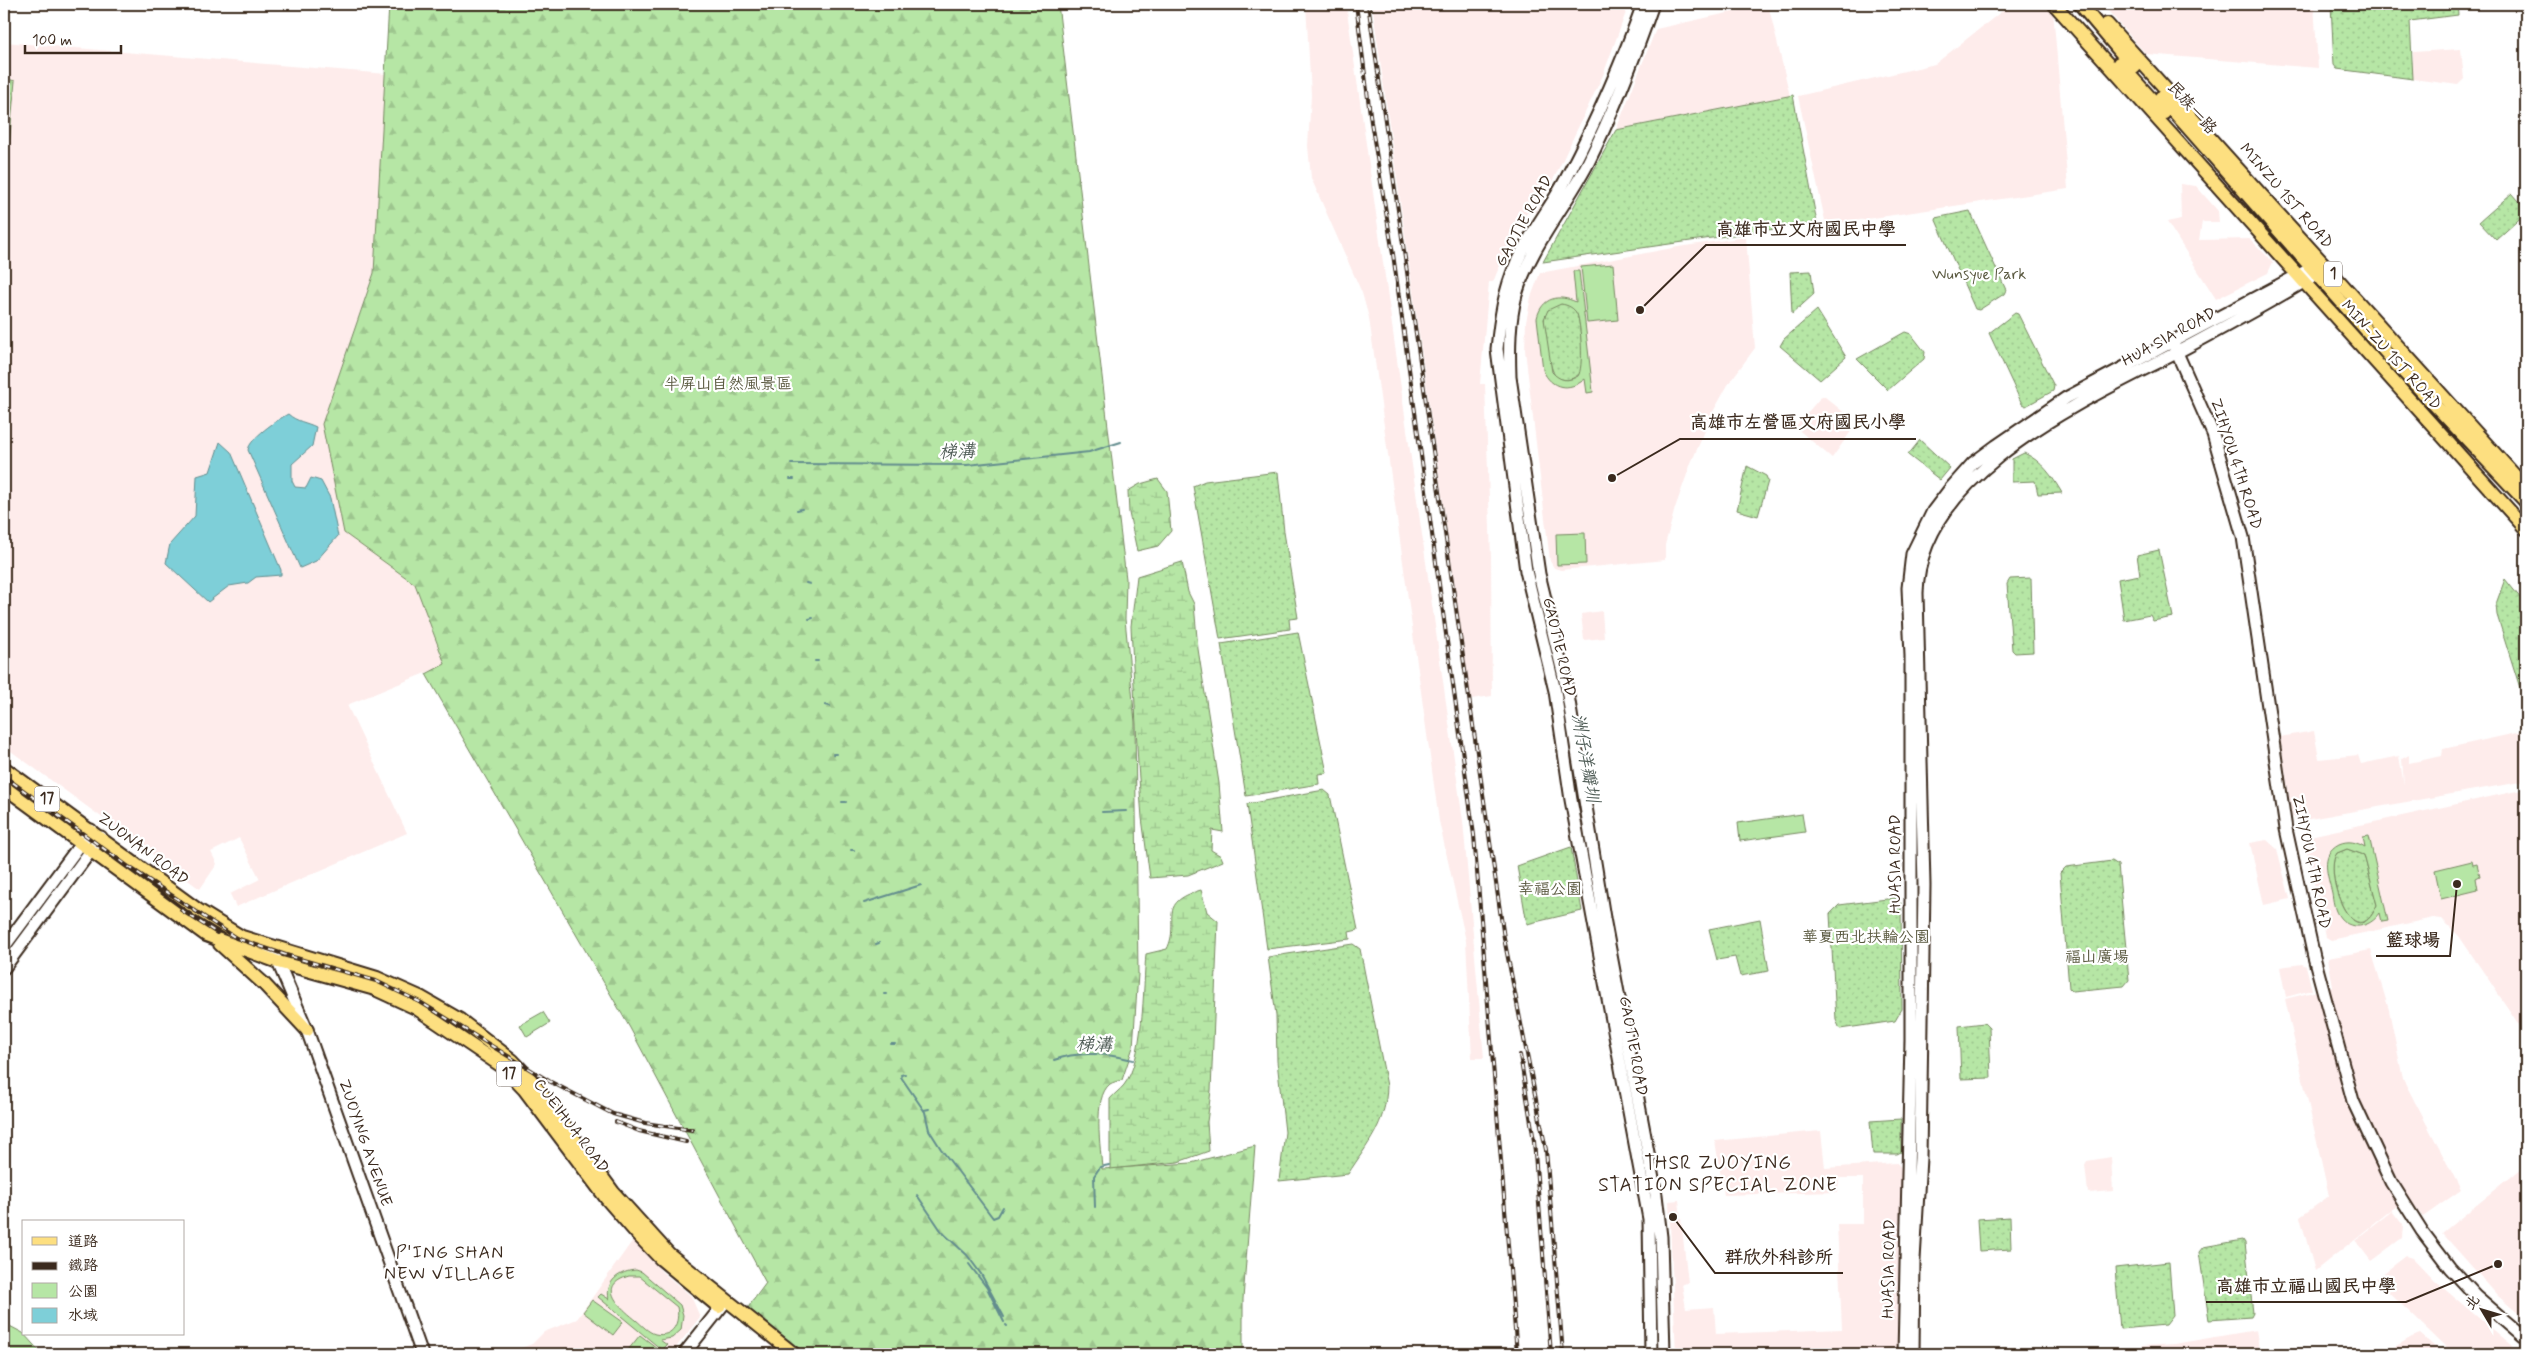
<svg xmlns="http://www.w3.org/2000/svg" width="2530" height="1358" viewBox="0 0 2530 1358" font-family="Mynerve,'LXGW WenKai TC',sans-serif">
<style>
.built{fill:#feeceb}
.green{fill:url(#green-dots);stroke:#788862}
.forest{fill:url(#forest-firs);stroke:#788862}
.wetland{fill:url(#wetland-marsh);stroke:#788862}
.pitch{fill:#b6e6a5;stroke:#788862;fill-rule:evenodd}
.water{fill:#7ecfd8;stroke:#638d8e}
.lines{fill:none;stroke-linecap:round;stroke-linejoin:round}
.stream{stroke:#638d8e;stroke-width:2}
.secondary-casing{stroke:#3b2a1e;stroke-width:15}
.primary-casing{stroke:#3b2a1e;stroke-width:16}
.secondary{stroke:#fff;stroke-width:11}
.primary{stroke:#fddf80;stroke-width:12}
.rail-casing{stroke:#3b2a1e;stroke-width:4}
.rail{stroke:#fff;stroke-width:2;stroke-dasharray:5.5;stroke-linecap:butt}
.labels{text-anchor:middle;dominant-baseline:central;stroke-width:4.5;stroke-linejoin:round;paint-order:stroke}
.shield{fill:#fff;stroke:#766a62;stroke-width:1}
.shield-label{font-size:15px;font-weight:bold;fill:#3b2a1e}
.street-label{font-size:16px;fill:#3b2a1e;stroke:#fff}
.park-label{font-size:16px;fill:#5a5940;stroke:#fff}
.water-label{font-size:18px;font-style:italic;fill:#4f5c56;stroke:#fff}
.neighbourhood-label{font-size:18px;letter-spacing:1px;fill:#3b2a1e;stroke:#fff}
.quarter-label{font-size:19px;letter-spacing:1px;fill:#3b2a1e;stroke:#fff}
.leader{fill:none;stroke:#3b2a1e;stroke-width:2}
.callout-dot{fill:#3b2a1e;stroke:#fff;stroke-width:2}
.callout-label{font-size:18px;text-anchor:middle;font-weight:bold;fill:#3b2a1e;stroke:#fff;stroke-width:4.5;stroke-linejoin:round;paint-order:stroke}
</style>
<defs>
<pattern id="green-dots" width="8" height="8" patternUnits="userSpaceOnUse" patternTransform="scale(1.25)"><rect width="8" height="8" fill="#b6e6a5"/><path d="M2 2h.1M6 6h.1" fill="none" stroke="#9dc58e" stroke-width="1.8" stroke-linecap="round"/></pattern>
<pattern id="forest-firs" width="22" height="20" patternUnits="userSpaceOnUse" patternTransform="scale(1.25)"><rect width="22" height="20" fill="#b6e6a5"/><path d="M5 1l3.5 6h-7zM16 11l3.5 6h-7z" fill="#9dc58e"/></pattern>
<pattern id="wetland-marsh" width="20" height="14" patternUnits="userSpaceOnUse" patternTransform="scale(1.25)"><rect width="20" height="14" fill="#b6e6a5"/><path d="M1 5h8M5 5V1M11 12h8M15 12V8" fill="none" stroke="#9dc58e"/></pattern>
</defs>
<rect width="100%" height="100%" fill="#fff"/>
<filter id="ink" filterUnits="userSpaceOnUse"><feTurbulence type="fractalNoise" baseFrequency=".02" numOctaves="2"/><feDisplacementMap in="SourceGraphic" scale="10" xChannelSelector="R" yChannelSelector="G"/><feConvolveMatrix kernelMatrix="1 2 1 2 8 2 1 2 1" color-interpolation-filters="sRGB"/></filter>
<g filter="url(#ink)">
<path class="built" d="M 1306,4 L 1346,4 L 1463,821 L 1484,1058 L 1472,1058 L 1466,941 L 1439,821 L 1369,318 L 1362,293 L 1311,178 L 1308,146 L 1311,95 Z
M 1372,4 L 1629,4 L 1603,75 L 1556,174 L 1535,213 L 1527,213 L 1510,241 L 1493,282 L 1489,282 L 1480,384 L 1485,384 L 1491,557 L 1492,696 L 1471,699 Z
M 1768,4 L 1790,96 L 1616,130 L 1656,29 Z
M 2011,4 L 2047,4 L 2053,10 L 2068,189 L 1826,225 L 1798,96 L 1935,64 Z
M 2102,4 L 2314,4 L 2318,68 L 2146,54 Z
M 4,42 L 387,74 L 374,273 L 322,424 L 344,533 L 415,584 L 445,665 L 347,705 L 407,833 L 236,907 L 230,894 L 260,879 L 239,838 L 211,852 L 217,864 L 200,889 L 4,746 Z
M 2461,49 L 2464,79 L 2458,85 L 2413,79 L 2413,52 Z
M 2180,184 L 2196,186 L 2218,211 L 2219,222 L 2202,222 L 2199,240 L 2250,239 L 2273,262 L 2268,273 L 2216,299 L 2167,222 L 2181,219 Z
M 1746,237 L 1755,348 L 1729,383 L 1714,410 L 1691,463 L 1675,508 L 1665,545 L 1665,560 L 1561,570 L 1554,568 L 1550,561 L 1525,350 L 1526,322 L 1531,297 L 1540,273 L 1678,247 Z
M 1824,396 L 1853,420 L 1854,427 L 1832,458 L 1795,427 L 1820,398 Z
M 1602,611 L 1604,638 L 1584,640 L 1581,614 Z
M 2314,731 L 2319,759 L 2358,755 L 2361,764 L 2399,756 L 2404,785 L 2402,759 L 2409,755 L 2409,763 L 2442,756 L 2443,749 L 2521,732 L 2526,749 L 2526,781 L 2298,821 L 2292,816 L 2280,737 Z
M 2526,789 L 2526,1035 L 2459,936 L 2442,919 L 2433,918 L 2331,940 L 2326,937 L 2306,848 L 2310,836 Z
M 2267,840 L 2277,849 L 2290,899 L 2264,905 L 2250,843 Z
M 2371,950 L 2389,1010 L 2403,1079 L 2461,1190 L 2423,1217 L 2409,1198 L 2391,1210 L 2315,1271 L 2300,1217 L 2329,1196 L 2285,999 L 2333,987 L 2328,958 Z
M 2302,964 L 2306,966 L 2312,990 L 2286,997 L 2280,967 Z
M 1821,1131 L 1825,1168 L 1897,1163 L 1902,1169 L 1900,1261 L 1919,1261 L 1918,1354 L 1676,1354 L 1669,1201 L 1679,1200 L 1688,1283 L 1682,1284 L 1686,1309 L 1714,1307 L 1716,1334 L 1842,1329 L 1837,1224 L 1863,1224 L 1863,1178 L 1839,1178 L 1838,1192 L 1724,1195 L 1715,1141 Z
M 2111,1157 L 2113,1191 L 2088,1193 L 2085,1165 L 2087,1161 Z
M 2526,1165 L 2526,1320 L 2498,1296 L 2442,1233 Z
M 2392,1211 L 2403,1225 L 2402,1238 L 2371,1261 L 2355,1240 Z
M 633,1240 L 662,1272 L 691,1296 L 700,1317 L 671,1354 L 505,1354 L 532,1344 L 544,1332 L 577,1319 Z
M 2405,1256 L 2413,1258 L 2435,1281 L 2513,1347 L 2502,1354 L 2453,1354 L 2375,1279 Z
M 2256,1330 L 2260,1354 L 2143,1354 L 2142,1346 L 2174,1344 Z
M 2420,1334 L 2443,1354 L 2382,1354 L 2412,1337 Z"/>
<path class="green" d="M 2331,4 L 2457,4 L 2458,15 L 2410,21 L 2413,79 L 2337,69 L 2334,65 Z
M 4,78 L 15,81 L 4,199 Z
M 1793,95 L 1817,223 L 1543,262 L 1616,130 Z
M 2512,193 L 2526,209 L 2526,213 L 2496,240 L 2479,222 Z
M 1970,211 L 2006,290 L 2004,294 L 1979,310 L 1975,309 L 1935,218 Z
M 1811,271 L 1814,294 L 1792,314 L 1790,272 Z
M 1557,304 C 1565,303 1573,306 1577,314 C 1581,325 1583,360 1582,371 C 1574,380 1566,382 1556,377 C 1549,369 1542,325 1545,315 C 1547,309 1552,307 1557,304 Z
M 1817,310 L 1846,357 L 1820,380 L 1780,346 L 1784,339 Z
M 2015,313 L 2018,314 L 2054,386 L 2053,391 L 2026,406 L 2022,404 L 1989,333 Z
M 1905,332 L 1911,334 L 1925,352 L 1924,359 L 1888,390 L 1857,359 Z
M 1920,440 L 1950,468 L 1940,480 L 1908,455 Z
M 2024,453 C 2042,461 2052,476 2062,493 L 2038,494 L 2035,481 L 2012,482 L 2012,459 Z
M 1747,466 L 1766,476 L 1768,481 L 1758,516 L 1737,510 Z
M 1278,472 L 1284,532 L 1298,618 L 1289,619 L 1290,629 L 1220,639 L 1193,486 L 1205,481 Z
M 2159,550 L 2173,617 L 2153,621 L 2150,615 L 2124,620 L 2118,579 L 2140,575 L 2137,555 Z
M 2031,578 L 2033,652 L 2015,653 L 2012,650 L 2007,584 L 2010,579 Z
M 2505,579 L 2526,605 L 2526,707 L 2497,615 L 2496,604 Z
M 1298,632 L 1327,773 L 1318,774 L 1319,784 L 1246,796 L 1221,644 Z
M 1324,790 L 1330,795 L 1358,930 L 1349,932 L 1350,939 L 1267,949 L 1247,804 Z
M 1571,847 L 1582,911 L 1527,924 L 1517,866 Z
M 2347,849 L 2364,855 L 2377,905 C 2354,959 2322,872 2337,853 Z
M 2112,861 L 2118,865 L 2129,980 L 2124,986 L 2072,991 L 2069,988 L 2060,873 L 2066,867 Z
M 1895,898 L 1901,903 L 1902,1009 L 1895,1021 L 1840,1029 L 1836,1020 L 1830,914 L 1839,905 Z
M 1760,919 L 1769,971 L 1740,976 L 1735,957 L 1717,960 L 1709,929 Z
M 1353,944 L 1360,949 L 1387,1086 C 1386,1124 1368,1143 1348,1174 L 1279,1181 L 1285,1132 L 1277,1061 L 1276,1015 L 1268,957 Z
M 1984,1023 L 1989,1028 L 1991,1078 L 1961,1079 L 1959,1026 Z
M 1901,1119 L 1901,1152 L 1897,1154 L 1873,1154 L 1870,1121 Z
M 2010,1217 L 2011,1249 L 1979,1251 L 1977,1219 Z
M 2243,1240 L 2245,1243 L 2253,1313 L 2251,1317 L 2209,1320 L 2199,1252 L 2203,1247 Z
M 2169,1262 L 2173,1316 L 2166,1325 L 2120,1329 L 2115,1268 Z"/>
<path class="forest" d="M 389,4 L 1058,4 L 1126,579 L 1125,619 L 1135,722 L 1138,974 L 1133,1047 L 1122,1080 C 1118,1081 1113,1082 1110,1084 C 1092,1098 1101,1149 1102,1169 L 1191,1163 L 1255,1146 L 1243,1299 L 1243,1354 L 802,1354 L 746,1315 L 749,1306 L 766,1283 L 630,1028 L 426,674 L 445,664 L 415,584 L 344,533 L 322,424 L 374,273 Z"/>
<path class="wetland" d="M 1158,479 L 1167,491 L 1171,531 L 1158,546 L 1137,551 L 1129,513 L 1128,491 L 1140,484 Z
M 1182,562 L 1188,592 L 1194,604 L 1198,649 L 1219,783 L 1223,832 L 1212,830 L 1211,850 L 1221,856 L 1223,861 L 1188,875 L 1150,878 L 1142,818 L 1138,765 L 1131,626 L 1137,576 Z
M 1201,890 L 1207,912 L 1218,921 L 1211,1091 L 1207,1122 L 1209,1151 L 1178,1162 L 1110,1169 L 1110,1099 C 1114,1094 1120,1090 1124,1085 C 1144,1060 1143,987 1146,954 L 1167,949 C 1181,921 1155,903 1201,890 Z"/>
<path class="pitch" d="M 1613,264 L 1618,320 L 1587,323 L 1581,267 Z
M 1573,271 L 1579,271 L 1593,392 L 1587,393 L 1585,379 C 1569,392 1551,389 1543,370 L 1537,318 C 1542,297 1559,294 1576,302 ZM 1561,304 C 1568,305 1574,308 1577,314 C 1581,324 1584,368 1578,376 C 1568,382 1560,381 1552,372 L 1544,319 L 1548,310 Z
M 1585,533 L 1586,564 L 1557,565 L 1556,534 Z
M 1802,814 L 1805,832 L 1740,841 L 1738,823 Z
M 2369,836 L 2388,921 L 2382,922 L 2380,913 C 2370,928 2349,932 2338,915 C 2334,909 2333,900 2332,893 C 2328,876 2319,854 2339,844 C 2348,840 2357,842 2365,847 L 2363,837 ZM 2347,849 L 2364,855 L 2377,905 C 2354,960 2322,872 2337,853 Z
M 2472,861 L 2473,865 L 2477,864 L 2480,876 L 2476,878 L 2478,890 L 2441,899 L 2435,870 Z
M 543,1012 L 550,1023 L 527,1037 L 520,1025 Z
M 636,1270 L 642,1272 L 680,1305 L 683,1315 L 681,1330 L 672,1338 L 660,1340 L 667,1345 L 662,1350 L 598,1297 L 601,1294 L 609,1299 C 605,1281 620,1271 636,1270 ZM 629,1276 L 639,1276 L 677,1307 C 680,1322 674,1338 655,1334 C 648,1332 642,1325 636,1320 C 621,1308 595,1286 629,1276 Z
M 592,1300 L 623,1322 L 613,1335 L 583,1312 Z
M 4,1323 L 23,1333 L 42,1354 L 4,1354 Z
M 640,1335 L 665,1354 L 633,1354 L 628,1350 Z"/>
<path class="water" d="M 288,414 C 297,422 306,422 316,427 L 312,446 L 292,464 L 292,481 L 295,487 L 306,488 L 311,478 L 321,481 L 330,498 L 338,536 L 316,561 L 300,568 L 248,450 C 250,438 277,420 288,414 Z
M 220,442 L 231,452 L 281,570 L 281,575 L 256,577 L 248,583 L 229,586 L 208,602 L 166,563 L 170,544 L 195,516 L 197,476 L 210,472 Z"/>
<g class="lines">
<path class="stream" d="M 1504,339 L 1504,357
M 791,464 L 967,465 L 1089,452 L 1121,442
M 790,479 L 794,479
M 797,510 L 802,509
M 1532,563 L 1533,570
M 806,583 L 810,584
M 809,619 L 813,618
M 1544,621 L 1551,645
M 815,661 L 818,661
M 1557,671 L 1563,706
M 825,705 L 830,706
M 1567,736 L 1594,889
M 833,754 L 836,754
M 842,802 L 846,802
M 1102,812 L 1126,811
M 851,850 L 854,850
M 864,903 L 921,885
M 876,944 L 879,943
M 884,994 L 886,994
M 891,1044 L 895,1044
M 1054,1060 C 1080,1050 1107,1054 1133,1060
M 901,1075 L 905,1074
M 901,1077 L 925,1112 L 929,1130 L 941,1149 L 993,1218 L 998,1216 L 1003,1207
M 924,1110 L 929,1109
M 917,1195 L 942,1232 L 967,1255 L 981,1274 L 1004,1317
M 1095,1207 L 1094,1176 L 1100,1167 L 1109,1165
M 969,1264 L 987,1288 L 1004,1322
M 1006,1325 L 1007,1326"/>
<g class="secondary-casing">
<path id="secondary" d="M 1643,4 C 1622,63 1597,119 1568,175 C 1553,205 1530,232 1516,264 C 1504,291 1500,319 1497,349 L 1526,571 L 1555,691 L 1571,800 L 1649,1219 L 1651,1354
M 1653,4 C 1634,59 1613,113 1587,165 C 1565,207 1529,249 1516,295 C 1509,322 1509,349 1510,377 L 1539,574 L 1567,689 L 1604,918 L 1656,1195 L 1661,1237 L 1664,1354
M 2174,346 L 2213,434 L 2243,537 L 2286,829 L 2314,957 L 2353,1101 L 2391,1182 L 2422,1231 L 2450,1268 L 2476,1296 L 2526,1339
M 268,946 L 278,962 L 307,1030 L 422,1354
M 4,947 L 91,830
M 4,968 L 101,837
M 684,1354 L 726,1301
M 1904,1354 L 1911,1040 L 1911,656 L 1908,588 L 1912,554 L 1933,511 L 1949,490 L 1973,463 L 1996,446 L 2066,398 L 2304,272 L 2314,270
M 1913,1354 L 1914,1260 L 1920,1158 L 1924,885 L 1917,593 C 1919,473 2083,401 2174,354 C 2219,330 2266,305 2310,278"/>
</g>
<g class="primary-casing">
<path id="primary" d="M 2054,4 L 2526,529
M 2080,4 L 2134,68
M 2107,24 L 2526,488
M 2119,63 L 2164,113
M 2161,97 L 2398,366 L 2526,502
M 4,768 L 198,910 L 242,937 L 377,978 L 420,997 L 460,1020 L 512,1060 L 531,1080 L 613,1192 L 669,1254 L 794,1354
M 4,787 L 206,935 L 278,962 L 375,989 L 416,1008 L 503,1067 L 524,1089 L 606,1198 L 639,1236 L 661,1259 L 719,1307
M 220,944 L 264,984 L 307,1030"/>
</g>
<use href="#secondary" class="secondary"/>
<use href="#primary" class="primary"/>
<g class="rail-casing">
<path id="rail" d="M 1356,4 L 1371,122 L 1393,254 L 1474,835 L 1517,1354
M 1368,4 L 1504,938 L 1546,1150 L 1563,1354
M 4,776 L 129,867 L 236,938 L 286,955 L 376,981 L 420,1002 L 549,1081 L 613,1114 L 645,1123 L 692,1130
M 181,910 L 217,933
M 1520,1055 L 1534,1141 L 1551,1354
M 616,1122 L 639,1131 L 686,1142"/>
</g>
<use href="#rail" class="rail"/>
</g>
</g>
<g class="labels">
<g class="shield">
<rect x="2324" y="261.5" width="18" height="25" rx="4"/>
<rect x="34.5" y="786.5" width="25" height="25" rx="4"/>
<rect x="496.5" y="1061.5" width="25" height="25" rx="4"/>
</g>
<g class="shield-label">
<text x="2333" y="274">1</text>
<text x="47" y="799">17</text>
<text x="509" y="1074">17</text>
</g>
<g class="street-label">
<text transform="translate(2192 108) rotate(48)">民族一路</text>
<text transform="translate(2286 196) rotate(49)">MINZU 1ST ROAD</text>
<text transform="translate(1524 221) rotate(-61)">GAOTIE ROAD</text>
<text transform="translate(2169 337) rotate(-29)">HUA SIA ROAD</text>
<text transform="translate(2391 355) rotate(48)">MIN-ZU 1ST ROAD</text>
<text transform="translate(2236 464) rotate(72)">ZIHYOU 4TH ROAD</text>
<text transform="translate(1559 647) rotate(77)">GAOTIE ROAD</text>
<text transform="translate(143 849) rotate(37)">ZUONAN ROAD</text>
<text transform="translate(2311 862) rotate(78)">ZIHYOU 4TH ROAD</text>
<text transform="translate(1895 864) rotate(-90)">HUASIA ROAD</text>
<text transform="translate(1633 1046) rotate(80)">GAOTIE ROAD</text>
<text transform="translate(571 1126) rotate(53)">CUEIHUA ROAD</text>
<text transform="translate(365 1143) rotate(71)">ZUOYING AVENUE</text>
<text transform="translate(1889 1269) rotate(-89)">HUASIA ROAD</text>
</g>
<g class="park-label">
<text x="1979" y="274">Wunsyue Park</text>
<text x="728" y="384">半屏山自然風景區</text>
<text x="1550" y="889">幸福公園</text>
<text x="1866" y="937">華夏西北扶輪公園</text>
<text x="2097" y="957">福山廣場</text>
</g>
<g class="water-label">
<text transform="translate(957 452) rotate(-2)">梯溝</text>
<text transform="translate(1585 758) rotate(80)">洲仔洋瓣圳</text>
<text transform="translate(1094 1045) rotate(1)">梯溝</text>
</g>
<g class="neighbourhood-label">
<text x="450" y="1253">P'ING SHAN<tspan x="450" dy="21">NEW VILLAGE</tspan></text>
</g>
<g class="quarter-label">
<text x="1718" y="1163">THSR ZUOYING<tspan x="1718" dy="22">STATION SPECIAL ZONE</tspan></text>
</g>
</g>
<path class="leader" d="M1640 310L1706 245H1906M1612 478L1680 439H1916M2457 884L2450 956H2376M1673 1217L1715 1273H1843M2498 1264L2406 1302H2206"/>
<g class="callout-dot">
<circle cx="1640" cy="310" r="5"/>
<circle cx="1612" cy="478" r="5"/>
<circle cx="2457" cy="884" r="5"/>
<circle cx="1673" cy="1217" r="5"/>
<circle cx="2498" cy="1264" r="5"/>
</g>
<g class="callout-label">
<text x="1806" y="235">高雄市立文府國民中學</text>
<text x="1798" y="428">高雄市左營區文府國民小學</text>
<text x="2413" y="946">籃球場</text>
<text x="1779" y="1263">群欣外科診所</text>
<text x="2306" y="1292">高雄市立福山國民中學</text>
</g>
<rect width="2530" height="1358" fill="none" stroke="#fff" stroke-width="20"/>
<rect x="10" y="10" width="2510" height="1338" fill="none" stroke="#3b2a1e" stroke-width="2" filter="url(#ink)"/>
<rect x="22" y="1220" width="162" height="115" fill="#ffffff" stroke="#b1aaa5"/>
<rect x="32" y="1237" width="25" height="8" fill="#fddf80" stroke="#b1aaa5"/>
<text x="68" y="1246" font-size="15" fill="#3b2a1e">道路</text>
<rect x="32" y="1262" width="25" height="8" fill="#3b2a1e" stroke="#b1aaa5"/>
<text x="68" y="1270" font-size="15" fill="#3b2a1e">鐵路</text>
<rect x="32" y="1283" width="25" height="15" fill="#b6e6a5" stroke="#b1aaa5"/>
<text x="68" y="1296" font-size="15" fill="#3b2a1e">公園</text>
<rect x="32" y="1308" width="25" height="15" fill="#7ecfd8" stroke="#b1aaa5"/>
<text x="68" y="1320" font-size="15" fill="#3b2a1e">水域</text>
<g transform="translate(2482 1310) rotate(308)" stroke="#ffffff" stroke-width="4" paint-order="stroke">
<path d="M0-4L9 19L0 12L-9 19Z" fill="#3b2a1e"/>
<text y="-8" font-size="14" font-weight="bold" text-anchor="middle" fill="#3b2a1e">北</text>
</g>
<path d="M25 45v8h96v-8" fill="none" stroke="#3b2a1e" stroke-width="2.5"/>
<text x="32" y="45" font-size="15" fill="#3b2a1e" stroke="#ffffff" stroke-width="4" paint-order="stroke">100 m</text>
</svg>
